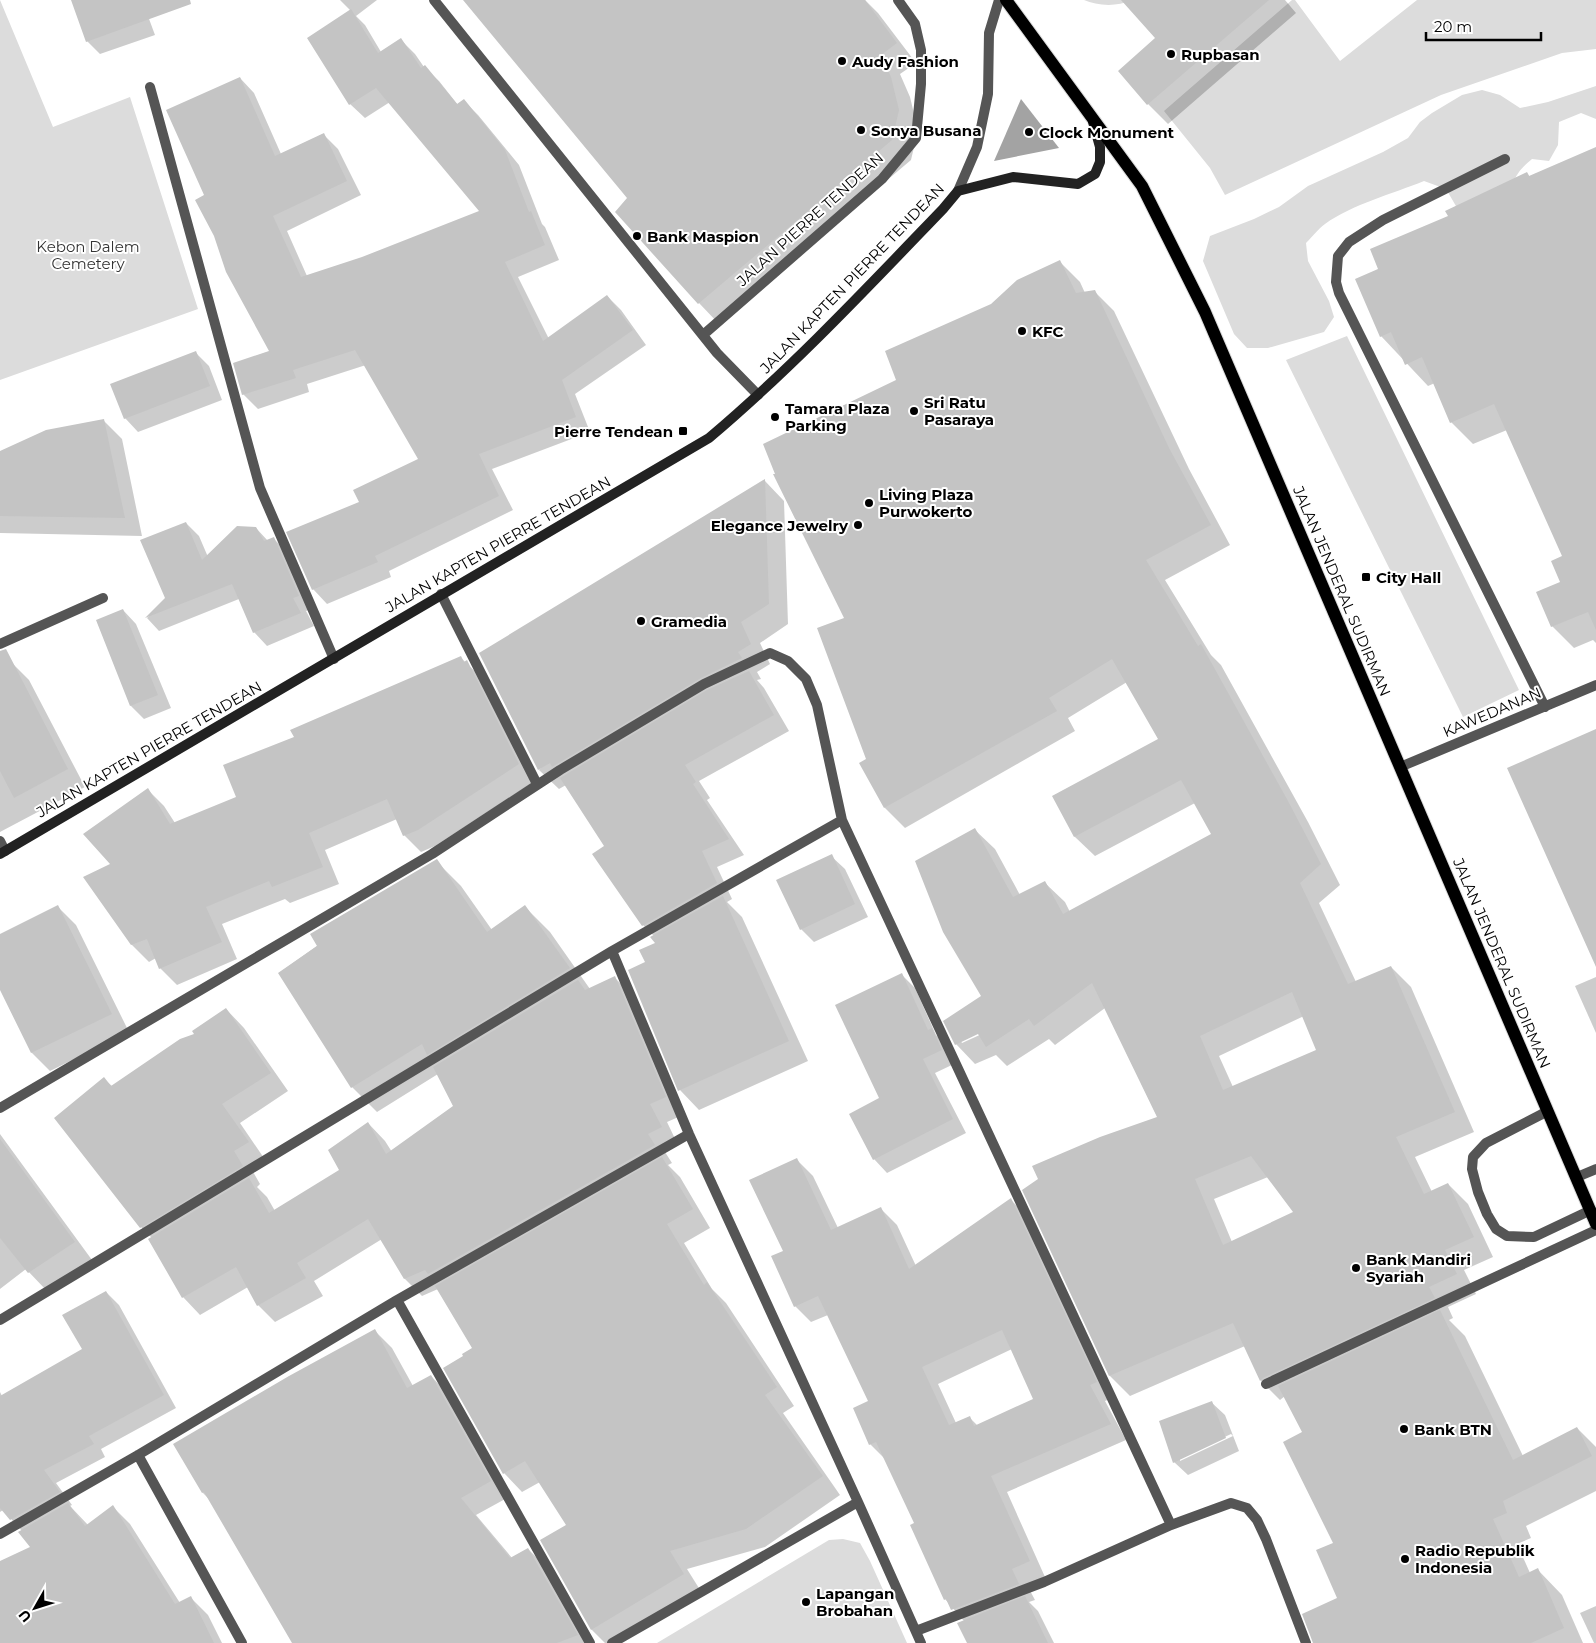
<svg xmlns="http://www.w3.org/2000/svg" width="1596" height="1643" viewBox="0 0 1596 1643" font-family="Montserrat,sans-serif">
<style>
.green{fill:#dcdcdc}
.water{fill:#a3a3a3}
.shadow{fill:#0003;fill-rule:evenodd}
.building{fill:#c4c4c4;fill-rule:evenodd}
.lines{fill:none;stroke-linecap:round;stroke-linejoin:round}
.primary-casing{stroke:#dbdbdb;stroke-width:14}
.service{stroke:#555;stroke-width:10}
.minor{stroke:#555;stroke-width:10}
.tertiary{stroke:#555;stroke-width:10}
.secondary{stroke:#222;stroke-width:10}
.primary{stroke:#000;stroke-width:12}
.poi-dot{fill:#000;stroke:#fff;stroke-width:2}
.labels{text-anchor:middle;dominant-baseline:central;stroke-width:4;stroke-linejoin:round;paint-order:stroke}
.poi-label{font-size:15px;font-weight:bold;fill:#000;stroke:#fff;text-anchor:start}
.street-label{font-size:15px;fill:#000;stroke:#fff}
.park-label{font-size:15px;fill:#333;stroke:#fff}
</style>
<rect width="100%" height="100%" fill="#fff"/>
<path class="green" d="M 0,0 L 53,127 L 130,97 L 198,309 L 0,380 Z
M 1084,0 L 1131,0 C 1118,7 1097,6 1084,0 Z
M 1292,0 L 1295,0 L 1340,61 L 1417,0 L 1596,0 L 1596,49 L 1562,53 L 1441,95 L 1225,195 L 1210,168 L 1164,111 Z
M 1596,86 L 1596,119 L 1581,113 L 1559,122 L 1558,145 L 1549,161 L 1532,159 C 1515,173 1513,180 1510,201 L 1463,218 L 1446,189 L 1424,181 C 1392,194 1353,204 1325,224 C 1318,229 1312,237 1306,243 L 1308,261 L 1329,301 L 1334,317 L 1324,332 L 1268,348 L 1247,348 L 1234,334 L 1203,261 L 1210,236 L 1254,219 L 1279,207 L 1308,186 L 1383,152 L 1408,138 L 1420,122 L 1432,113 L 1462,95 L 1482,90 L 1500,95 L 1520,108 L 1548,102 Z
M 1347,336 L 1519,690 L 1463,717 L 1286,360 Z
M 843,1539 L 860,1543 L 870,1561 L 907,1643 L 657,1643 L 829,1540 Z"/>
<path class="water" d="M 1021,99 L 1059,148 L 994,161 Z"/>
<path class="shadow" d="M 72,0 L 142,0 L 155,35 L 100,54 L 87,41 Z
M 340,0 L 377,0 L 356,16 L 365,25 L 381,52 L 401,40 L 415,54 L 424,67 L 439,81 L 458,105 L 464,101 L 478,115 L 519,165 L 542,224 L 545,227 L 559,260 L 518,277 L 549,339 L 607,296 L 621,310 L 646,345 L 575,394 L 590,432 L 492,469 L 513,510 L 389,571 L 391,577 L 327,604 L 313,589 L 360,502 L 420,460 L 366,365 L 307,384 L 309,392 L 258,409 L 243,394 L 271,352 L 206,196 L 240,78 L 254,93 L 281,154 L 323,134 L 338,149 L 361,195 L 287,231 L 307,276 L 362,259 L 481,211 L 390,102 L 365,118 L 350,104 L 351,11 Z
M 464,0 L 865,0 L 878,13 L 916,63 L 900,74 L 910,97 L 918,130 L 911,160 L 718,323 L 699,303 L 629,198 Z
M 1123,0 L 1285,0 L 1296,13 L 1168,124 L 1148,104 L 1119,71 L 1156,38 Z
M 1596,149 L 1596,643 L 1593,640 L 1574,648 L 1552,626 L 1562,583 L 1564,557 L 1507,430 L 1473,444 L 1451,422 L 1435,383 L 1428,386 L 1381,336 L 1380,270 L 1449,217 L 1527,173 L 1530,177 Z
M 1060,262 L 1080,282 L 1085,293 L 1094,291 L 1114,311 L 1189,469 L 1230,545 L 1165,580 L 1211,655 L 1221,665 L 1308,822 L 1340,885 L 1319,903 L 1356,982 L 1391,967 L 1411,987 L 1474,1132 L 1415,1157 L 1432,1192 L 1448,1184 L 1468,1204 L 1493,1257 L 1464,1270 L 1476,1294 L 1448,1307 L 1453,1318 L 1449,1320 L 1465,1336 L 1523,1456 L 1577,1428 L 1596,1447 L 1596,1491 L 1526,1526 L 1531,1538 L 1517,1544 L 1530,1573 L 1538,1570 L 1562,1595 L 1583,1643 L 1313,1643 L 1339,1599 L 1335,1543 L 1304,1433 L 1285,1396 L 1280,1400 L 1261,1381 L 1245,1346 L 1130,1396 L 1110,1376 L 1024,1191 L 1158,1118 L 1105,1008 L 1055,1045 L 1049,1039 L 1007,1066 L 996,1055 L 975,1064 L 956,1044 L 983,996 L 975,830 L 995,849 L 1020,895 L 1045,883 L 1065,902 L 1070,912 L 1213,835 L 1195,803 L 1095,856 L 1075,837 L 1053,796 L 1159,740 L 1127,682 L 1068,718 L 1075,731 L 905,828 L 885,808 L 861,764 L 868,760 L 846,618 L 897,381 L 991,305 ZM 1304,1016 L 1318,1050 L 1233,1087 L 1219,1056 ZM 983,1031 L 984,1033 L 962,1043 L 961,1041 ZM 1268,1177 L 1295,1212 L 1232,1242 L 1214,1199 Z
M 196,353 L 209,366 L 222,400 L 138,432 L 125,418 Z
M 104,421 L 122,439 L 142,536 L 0,533 L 0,452 Z
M 765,481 L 784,501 L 788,624 L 760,643 L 770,664 L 757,672 L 761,679 L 757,680 L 764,688 L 789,731 L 699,781 L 710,798 L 707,800 L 744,855 L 717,867 L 732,899 L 727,902 L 742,917 L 808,1061 L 699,1110 L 680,1090 L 629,971 L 646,963 L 656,944 L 654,936 L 643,925 L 605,846 L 566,785 L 559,789 L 539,770 Z
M 186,523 L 199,536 L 208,557 L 256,528 L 268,541 L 274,539 L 287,552 L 311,609 L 306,611 L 314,626 L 267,646 L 254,632 L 239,599 L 159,631 L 147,618 L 166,599 Z
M 123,610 L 136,624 L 171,708 L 144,719 L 131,706 L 97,621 Z
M 461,658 L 483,679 L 535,781 L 435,846 L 421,852 L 404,835 L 397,819 L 325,850 L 339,884 L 290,903 L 285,899 L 222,924 L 237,959 L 177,985 L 160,968 L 156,958 L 149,962 L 132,945 L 84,877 L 112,865 L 148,790 L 164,806 L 175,823 L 237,798 L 295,738 Z
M 11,662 L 29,680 L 85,787 L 0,832 L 0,667 Z
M 831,856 L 845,869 L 868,917 L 814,942 L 801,929 Z
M 436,861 L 461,886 L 492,930 L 525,907 L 550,932 L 590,989 L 615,978 L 632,995 L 683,1115 L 667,1122 L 678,1145 L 665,1152 L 672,1163 L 668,1165 L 680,1177 L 710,1228 L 684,1243 L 712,1289 L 726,1303 L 794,1406 L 783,1413 L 840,1495 L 765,1547 L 687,1569 L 702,1593 L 619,1643 L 605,1643 L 592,1630 L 542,1541 L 567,1525 L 540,1482 L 522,1492 L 504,1473 L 465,1357 L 474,1348 L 438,1289 L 422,1296 L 405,1279 L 382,1239 L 314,1281 L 323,1296 L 275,1322 L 258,1305 L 248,1287 L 200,1315 L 183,1297 L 152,1238 L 141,1227 L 104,1079 L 112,1086 L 196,1034 L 226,1009 L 244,1028 L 288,1091 L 240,1123 L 266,1161 L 252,1170 L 260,1184 L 257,1187 L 267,1197 L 275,1211 L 341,1170 L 368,1123 L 385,1141 L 392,1152 L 454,1107 L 438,1074 L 377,1112 L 352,1087 L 279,973 Z
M 58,907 L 76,925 L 129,1032 L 50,1071 L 32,1053 L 0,987 L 0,936 Z
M 902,975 L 915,988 L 936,1035 L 945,1043 L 954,1064 L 935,1073 L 966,1133 L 887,1173 L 874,1159 L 881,1099 Z
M 1596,977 L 1596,1033 L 1575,986 Z
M 0,1134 L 92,1260 L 46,1290 L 26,1269 L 0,1289 Z
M 797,1160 L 813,1176 L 838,1228 L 881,1209 L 897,1225 L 916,1266 L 1011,1200 L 1027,1216 L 1112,1398 L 1105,1401 L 1126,1440 L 1007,1492 L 1045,1577 L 1027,1585 L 1035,1600 L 1029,1602 L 1038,1611 L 1054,1643 L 968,1643 L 964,1621 L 945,1599 L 912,1526 L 916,1524 L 886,1460 L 870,1444 L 870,1402 L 828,1315 L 811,1322 L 795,1306 L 785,1252 ZM 1012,1349 L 1035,1400 L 978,1426 L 969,1417 L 956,1423 L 938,1384 Z
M 106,1292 L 119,1305 L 176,1408 L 101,1449 L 105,1457 L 56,1483 L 72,1505 L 70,1506 L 88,1525 L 113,1507 L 130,1524 L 180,1603 L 190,1597 L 208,1615 L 222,1643 L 0,1643 L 0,1562 L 32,1548 L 22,1531 L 3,1510 L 0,1512 L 0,1392 L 2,1396 L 83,1350 Z
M 375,1331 L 392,1348 L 413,1386 L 431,1376 L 447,1393 L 507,1498 L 476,1515 L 512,1558 L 528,1549 L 545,1566 L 588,1643 L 294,1643 L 210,1500 L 203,1493 L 175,1445 Z
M 1211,1402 L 1225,1415 L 1239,1451 L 1188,1475 L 1174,1462 ZM 1231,1434 L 1233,1436 L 1180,1461 L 1180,1458 Z
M 1596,1606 L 1596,1643 L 1594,1643 L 1580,1613 Z"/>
<path class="building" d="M 71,0 L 190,0 L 191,4 L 86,42 Z
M 463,0 L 865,0 L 897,43 L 881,55 L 891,77 L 899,110 L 892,140 L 698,304 L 615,212 L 627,198 Z
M 1121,0 L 1269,0 L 1147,105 L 1118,71 L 1155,38 Z
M 351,9 L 378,53 L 401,38 L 421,68 L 425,65 L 457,104 L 464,99 L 505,150 L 529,212 L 531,211 L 545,245 L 505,262 L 543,341 L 607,295 L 633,330 L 562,380 L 576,417 L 479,454 L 499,496 L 375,556 L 378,562 L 312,590 L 286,532 L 359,502 L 353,490 L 418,459 L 355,350 L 293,370 L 296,378 L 242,395 L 233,363 L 269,351 L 226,272 L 214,236 L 195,200 L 204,195 L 166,110 L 240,77 L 275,156 L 324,133 L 347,181 L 273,216 L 301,277 L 362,257 L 479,211 L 376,88 L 349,105 L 307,38 Z
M 1596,147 L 1596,630 L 1588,612 L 1551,627 L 1536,592 L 1560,582 L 1551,561 L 1562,556 L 1494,404 L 1450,423 L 1422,357 L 1405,365 L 1391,332 L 1380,337 L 1355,279 L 1378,269 L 1370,249 L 1448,216 L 1445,211 L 1527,172 L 1529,176 Z
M 1060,260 L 1076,293 L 1095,290 L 1169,448 L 1211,525 L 1146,560 L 1198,646 L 1201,644 L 1288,801 L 1321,864 L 1300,883 L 1348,984 L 1391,966 L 1455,1112 L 1396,1137 L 1424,1194 L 1448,1183 L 1474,1237 L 1445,1250 L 1457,1274 L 1429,1287 L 1435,1298 L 1263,1378 L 1260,1381 L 1233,1323 L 1109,1376 L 1022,1190 L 1038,1179 L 1032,1166 L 1100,1137 L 1157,1117 L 1092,983 L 1034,1026 L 1029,1019 L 986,1047 L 978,1034 L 955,1045 L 943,1021 L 981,996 L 943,932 L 915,861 L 975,828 L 1013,897 L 1045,881 L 1063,914 L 1211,834 L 1181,780 L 1074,837 L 1052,796 L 1158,739 L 1112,659 L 1049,698 L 1057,711 L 884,808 L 859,763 L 866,759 L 817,628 L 844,618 L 773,474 L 775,474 L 763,444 L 896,380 L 885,351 L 991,304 L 1017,280 ZM 1292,992 L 1316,1050 L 1223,1090 L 1200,1036 ZM 1251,1156 L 1293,1212 L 1223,1245 L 1195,1179 Z
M 196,351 L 210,386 L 124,419 L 110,384 Z
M 104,419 L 125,518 L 0,516 L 0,451 L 46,430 Z
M 765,479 L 769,604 L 741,622 L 751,644 L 738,652 L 742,658 L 701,678 L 552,767 L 550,763 L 538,770 L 479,653 Z
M 186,522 L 202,560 L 237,526 L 256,527 L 264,541 L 274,537 L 299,596 L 293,598 L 301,613 L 253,633 L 232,584 L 145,618 L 165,598 L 140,540 Z
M 123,609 L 158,695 L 130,706 L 96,620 Z
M 6,649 L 68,769 L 14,798 L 0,771 L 0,651 Z
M 461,656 L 464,662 L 467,660 L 519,764 L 418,830 L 403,836 L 387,799 L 309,833 L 323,867 L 272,887 L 269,881 L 206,907 L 222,942 L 159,969 L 147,939 L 131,945 L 83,877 L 110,864 L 83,834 L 148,788 L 170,824 L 236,797 L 223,765 L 294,737 L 290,730 Z
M 749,671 L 774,715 L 685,765 L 696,782 L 693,784 L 729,839 L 702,851 L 717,883 L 642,926 L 592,854 L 604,846 L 560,778 L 707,690 Z
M 1596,729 L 1596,967 L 1507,768 Z
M 832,854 L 855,904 L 800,930 L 776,880 Z
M 437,859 L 487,932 L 525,905 L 570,968 L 427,1055 L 422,1044 L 351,1088 L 278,973 L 317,946 L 310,934 Z
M 723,896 L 789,1041 L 678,1091 L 628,970 L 645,962 L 639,950 L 655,943 L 650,937 Z
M 58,905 L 112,1014 L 31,1053 L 0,990 L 0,934 Z
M 902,973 L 928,1030 L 932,1028 L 942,1050 L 923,1059 L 953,1119 L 873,1160 L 849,1114 L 879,1098 L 835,1005 Z
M 615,976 L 666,1097 L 650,1104 L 662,1127 L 648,1134 L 655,1145 L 428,1274 L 425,1270 L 404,1279 L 368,1219 L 297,1263 L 306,1278 L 257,1306 L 236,1267 L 182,1298 L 148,1239 L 249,1178 L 269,1213 L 339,1170 L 328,1150 L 368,1122 L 386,1154 L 453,1106 L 433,1067 L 578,980 L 585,990 Z
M 226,1008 L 271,1073 L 222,1104 L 249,1142 L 234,1151 L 243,1166 L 140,1228 L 54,1118 L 104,1077 L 111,1086 L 180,1039 L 194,1034 L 192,1031 Z
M 0,1139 L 75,1242 L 28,1273 L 0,1238 Z
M 662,1157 L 693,1209 L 667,1224 L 704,1285 L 707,1282 L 777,1387 L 765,1395 L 823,1476 L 746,1529 L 670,1551 L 684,1574 L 591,1630 L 540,1540 L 566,1525 L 525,1461 L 503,1474 L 443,1368 L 463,1356 L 462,1354 L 472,1348 L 435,1286 Z
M 797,1158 L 831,1230 L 881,1207 L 909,1269 L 1011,1198 L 1097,1382 L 1090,1385 L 1111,1424 L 991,1476 L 1030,1561 L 1012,1569 L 1019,1584 L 951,1610 L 946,1599 L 944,1600 L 910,1525 L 914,1523 L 876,1442 L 869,1445 L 853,1408 L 868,1401 L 818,1296 L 794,1307 L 771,1256 L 783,1251 L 749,1180 ZM 1002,1330 L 1033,1399 L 974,1426 L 970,1416 L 949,1425 L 922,1367 Z
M 106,1291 L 164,1395 L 89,1436 L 94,1444 L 44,1470 L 60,1492 L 10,1520 L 0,1508 L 0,1396 L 82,1349 L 62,1315 Z
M 1440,1310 L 1513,1460 L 1577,1427 L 1592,1456 L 1503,1501 L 1507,1513 L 1493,1519 L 1519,1577 L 1538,1568 L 1564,1628 L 1531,1643 L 1313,1643 L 1302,1614 L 1337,1598 L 1316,1550 L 1333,1543 L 1283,1442 L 1302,1432 L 1278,1386 Z
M 375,1329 L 407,1388 L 431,1375 L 491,1481 L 461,1498 L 510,1558 L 528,1548 L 578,1635 L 557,1643 L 292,1643 L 204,1492 L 202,1493 L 173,1444 L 289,1376 Z
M 1212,1401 L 1226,1438 L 1173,1463 L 1159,1421 Z
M 68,1503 L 85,1526 L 113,1505 L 175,1604 L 191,1596 L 214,1643 L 0,1643 L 0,1561 L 30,1547 L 18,1532 Z
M 1025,1596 L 1048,1643 L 967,1643 L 957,1623 Z"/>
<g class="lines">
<g class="primary-casing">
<path id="primary" d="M 1006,0 L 1142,186 L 1205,312 L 1596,1224"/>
</g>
<path class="service" d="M 434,0 L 717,353 L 758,395
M 703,335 L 882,179 L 916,138 L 921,84 L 921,50 L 915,24 L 898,0
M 1548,1111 L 1486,1143 L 1473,1157 L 1472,1169 L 1478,1192 L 1487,1214 L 1496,1229 L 1507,1236 L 1534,1237 L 1591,1210
M 1577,1177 L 1596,1169"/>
<path class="minor" d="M 150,87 L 260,488 L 334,659
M 1505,159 L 1383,220 L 1349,242 L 1338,256 L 1336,282 L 1339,293 L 1545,707
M 441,594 L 537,784
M 0,644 L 103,598
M 1400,767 L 1596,685
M 0,841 L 5,851
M 612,951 L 689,1134 L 858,1502 L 921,1643
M 0,1108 L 432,854 L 560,770 L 704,684 L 770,653 L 788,661 L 806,679 L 817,705 L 842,820 L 1171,1525 L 1044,1582 L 916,1631
M 397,1300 L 590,1643
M 0,1320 L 612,951 L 842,820
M 1266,1384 L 1596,1230
M 138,1455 L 242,1643
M 1171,1525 L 1231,1503 L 1247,1508 L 1257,1520 L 1266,1539 L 1306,1643
M 0,1534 L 138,1455 L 397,1300 L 689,1134
M 612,1643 L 858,1502"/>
<path class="tertiary" d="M 958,191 L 977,147 L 988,94 L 989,33 L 999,0"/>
<path class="secondary" d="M 0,854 L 709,438 C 793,367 867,288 943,209 L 958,191 L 1013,177 L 1078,184 L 1095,174 L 1100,162 L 1100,147 L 1093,122"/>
<use href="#primary" class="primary"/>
</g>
<g class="poi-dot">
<circle cx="1171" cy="54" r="5"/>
<circle cx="842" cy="61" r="5"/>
<circle cx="861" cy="130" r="5"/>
<circle cx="1029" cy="132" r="5"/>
<circle cx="637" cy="236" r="5"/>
<circle cx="1022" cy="331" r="5"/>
<circle cx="914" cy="411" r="5"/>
<circle cx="775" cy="417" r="5"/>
<rect x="678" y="426" width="10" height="10" rx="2.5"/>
<circle cx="869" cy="503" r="5"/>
<circle cx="858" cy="525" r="5"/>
<rect x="1361" y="572" width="10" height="10" rx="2.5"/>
<circle cx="641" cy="621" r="5"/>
<circle cx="1356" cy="1268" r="5"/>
<circle cx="1404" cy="1429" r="5"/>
<circle cx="1405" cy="1559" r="5"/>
<circle cx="806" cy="1602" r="5"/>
</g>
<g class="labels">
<g class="poi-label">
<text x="1181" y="54">Rupbasan</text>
<text x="852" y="61">Audy Fashion</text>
<text x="871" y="130">Sonya Busana</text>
<text x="1039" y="132">Clock Monument</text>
<text x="647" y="236">Bank Maspion</text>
<text x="1032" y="331">KFC</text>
<text x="924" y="402">Sri Ratu<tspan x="924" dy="17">Pasaraya</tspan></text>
<text x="785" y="408">Tamara Plaza<tspan x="785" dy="17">Parking</tspan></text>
<text x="673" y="431" text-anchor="end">Pierre Tendean</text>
<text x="879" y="494">Living Plaza<tspan x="879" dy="17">Purwokerto</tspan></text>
<text x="848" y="525" text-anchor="end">Elegance Jewelry</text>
<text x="1376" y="577">City Hall</text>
<text x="651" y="621">Gramedia</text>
<text x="1366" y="1259">Bank Mandiri<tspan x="1366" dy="17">Syariah</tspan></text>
<text x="1414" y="1429">Bank BTN</text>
<text x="1415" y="1550">Radio Republik<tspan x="1415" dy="17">Indonesia</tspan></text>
<text x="816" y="1593">Lapangan<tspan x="816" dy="17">Brobahan</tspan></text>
</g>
<g class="street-label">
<text transform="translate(810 219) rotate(-42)">JALAN PIERRE TENDEAN</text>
<text transform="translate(852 278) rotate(-46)">JALAN KAPTEN PIERRE TENDEAN</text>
<text transform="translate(498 544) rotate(-30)">JALAN KAPTEN PIERRE TENDEAN</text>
<text transform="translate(1342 591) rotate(67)">JALAN JENDERAL SUDIRMAN</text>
<text transform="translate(1492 712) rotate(-23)">KAWEDANAN</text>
<text transform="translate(149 749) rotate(-30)">JALAN KAPTEN PIERRE TENDEAN</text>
<text transform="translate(1502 963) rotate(67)">JALAN JENDERAL SUDIRMAN</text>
</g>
<g class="park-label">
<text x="88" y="246">Kebon Dalem<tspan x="88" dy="17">Cemetery</tspan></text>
</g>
</g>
<g transform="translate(35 1608) rotate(231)" stroke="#ffffff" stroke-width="4" paint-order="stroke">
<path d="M0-4L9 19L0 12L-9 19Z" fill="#000000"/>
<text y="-8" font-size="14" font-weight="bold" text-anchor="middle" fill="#000000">U</text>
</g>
<path d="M1426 32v8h115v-8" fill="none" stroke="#000000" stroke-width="2.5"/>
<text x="1434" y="32" font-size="15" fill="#000000" stroke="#ffffff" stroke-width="4" paint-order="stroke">20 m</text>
</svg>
